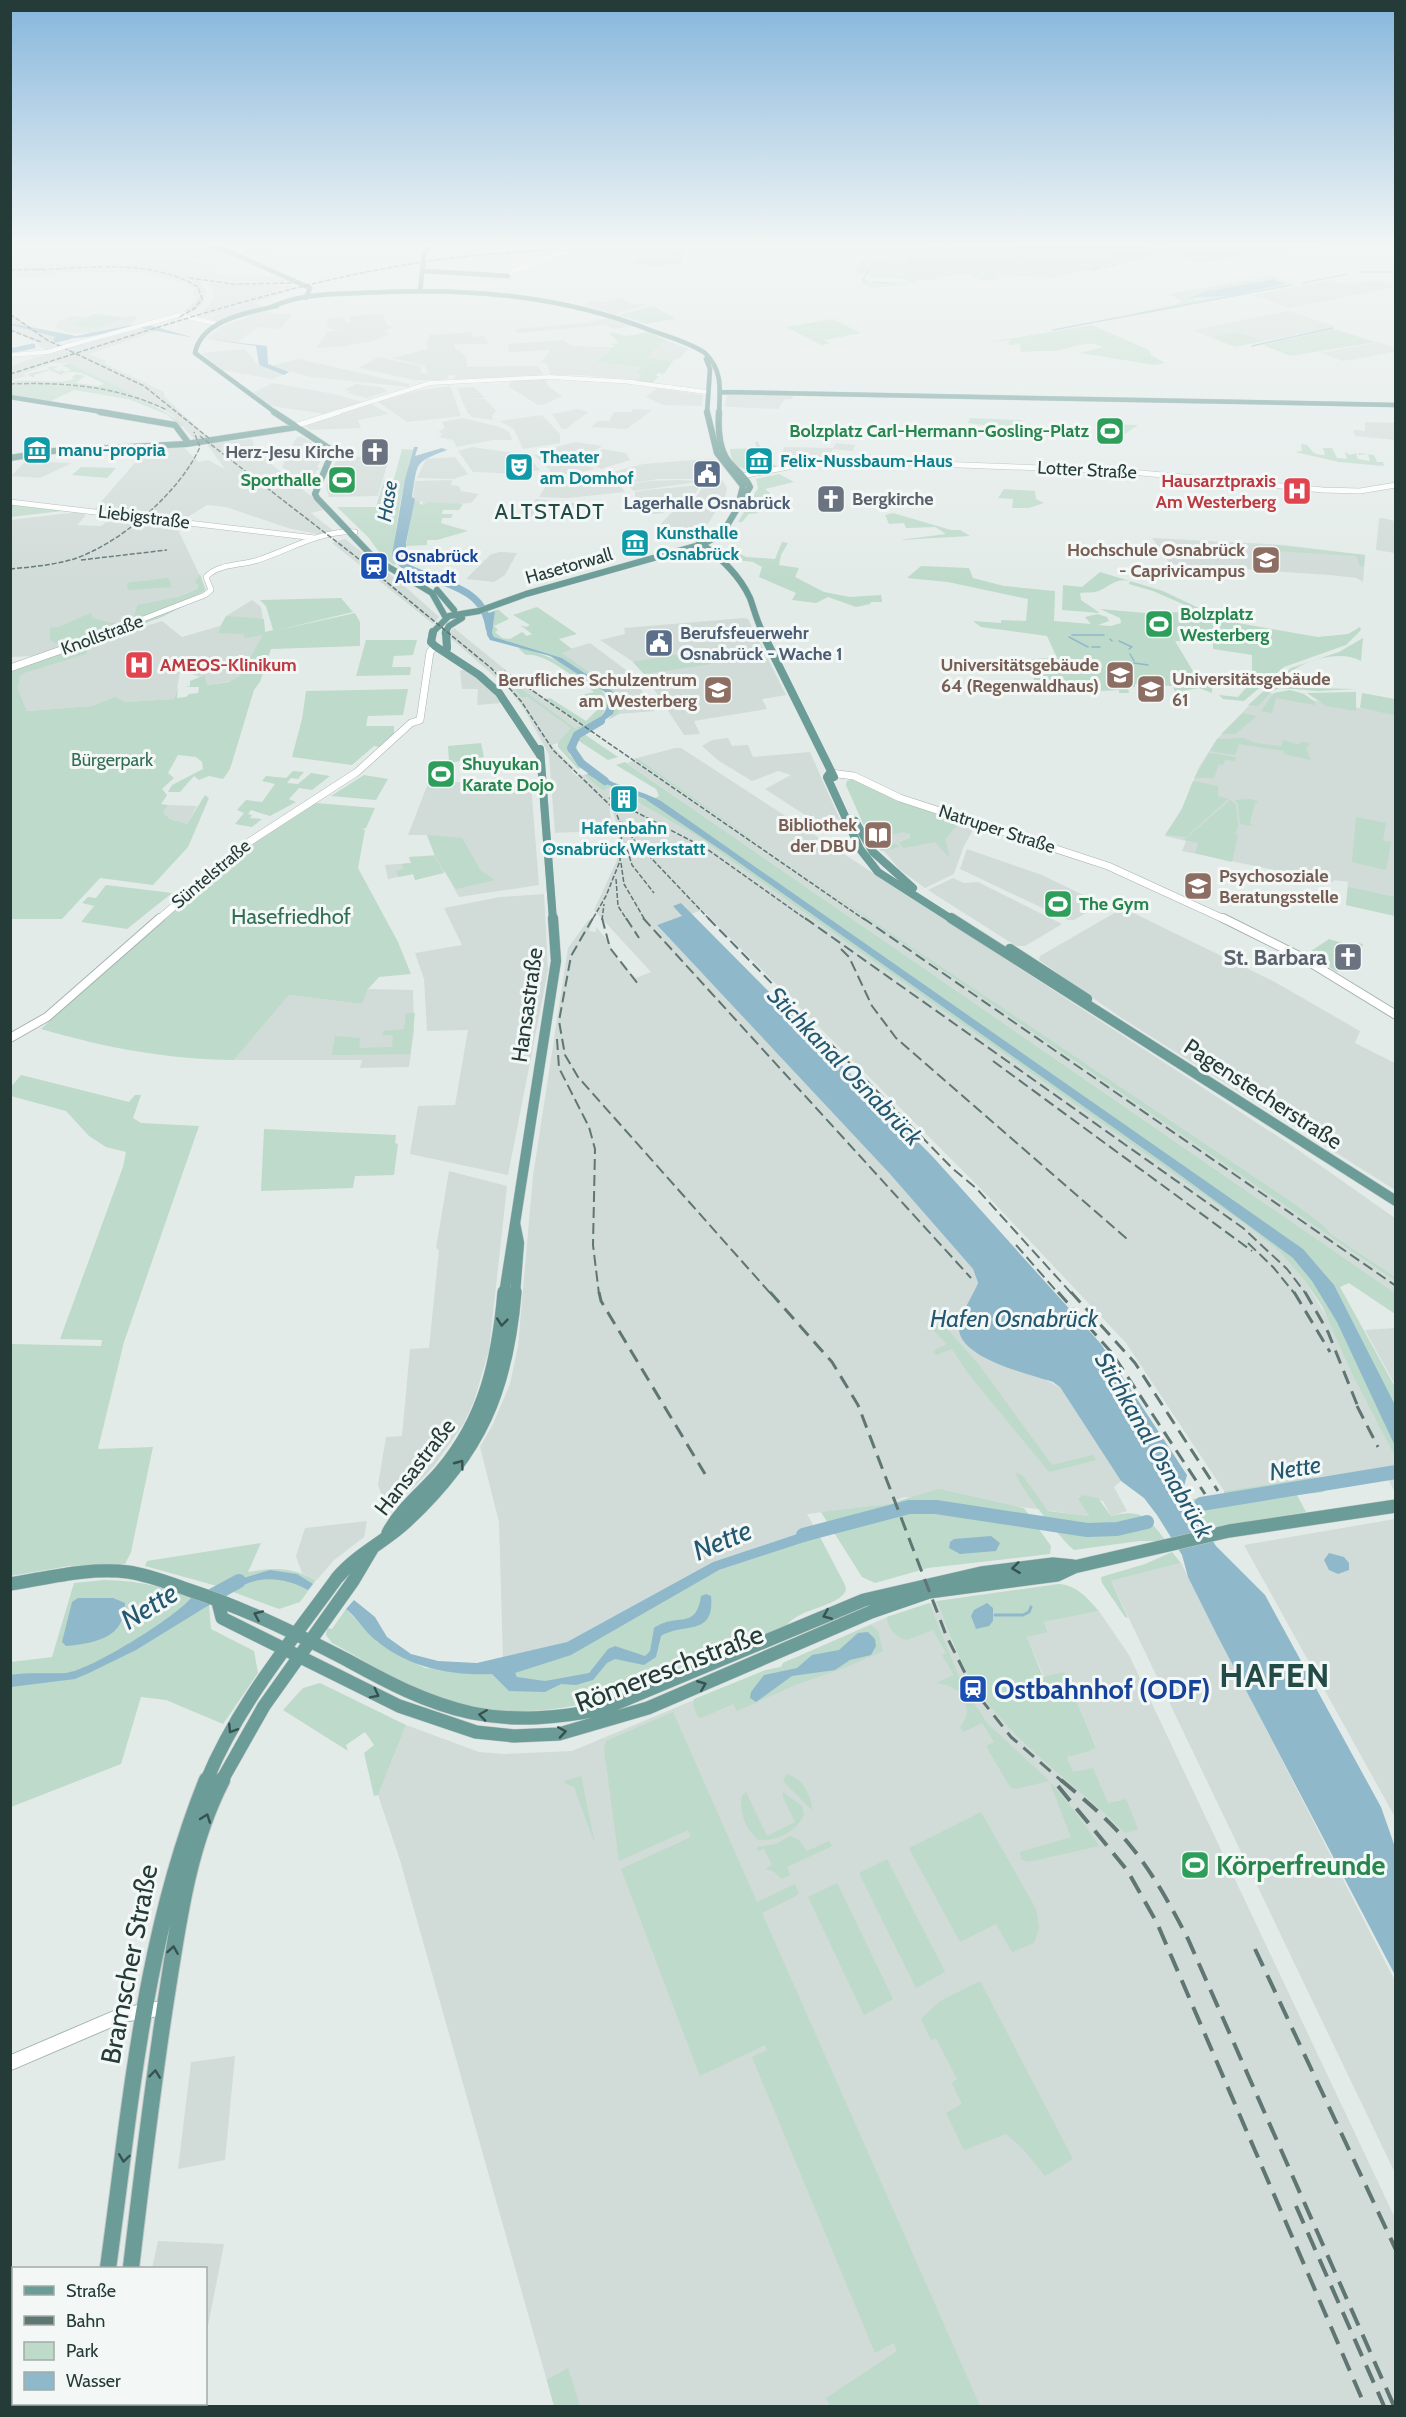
<svg xmlns="http://www.w3.org/2000/svg" width="1406" height="2417" viewBox="0 0 1406 2417" font-family="Cabin,sans-serif">
<style>
.built{fill:#d1dbd8}
.green{fill:#bedaca;fill-rule:evenodd}
.water{fill:#90b8cb}
.lines{fill:none;stroke-linecap:round;stroke-linejoin:round}
.stream-far1{stroke:#90b8cb;stroke-width:1.5}
.stream{stroke:#90b8cb;stroke-width:3}
.river-far3{stroke:#90b8cb;stroke-width:5}
.river-far2{stroke:#90b8cb;stroke-width:7}
.river-far1{stroke:#90b8cb;stroke-width:8}
.river{stroke:#90b8cb;stroke-width:14}
.minor-far4-casing{stroke:#a6b3b0;stroke-width:4.5}
.minor-far3-casing{stroke:#a6b3b0;stroke-width:6}
.minor-far2-casing{stroke:#a6b3b0;stroke-width:8}
.minor-far1-casing{stroke:#a6b3b0;stroke-width:10}
.minor-casing{stroke:#a6b3b0;stroke-width:16}
.major-far5-casing{stroke:#c2c8c7;stroke-width:5}
.major-far4-casing{stroke:#c2c8c7;stroke-width:7}
.major-far3-casing{stroke:#c2c8c7;stroke-width:8}
.major-far2-casing{stroke:#c2c8c7;stroke-width:11}
.major-far1-casing{stroke:#c2c8c7;stroke-width:14}
.major-casing{stroke:#c2c8c7;stroke-width:18}
.minor-far4{stroke:#fff;stroke-width:4}
.minor-far3{stroke:#fff;stroke-width:5}
.minor-far2{stroke:#fff;stroke-width:7}
.minor-far1{stroke:#fff;stroke-width:8}
.minor{stroke:#fff;stroke-width:14}
.major-far5{stroke:#6b9c97;stroke-width:4.5}
.major-far4{stroke:#6b9c97;stroke-width:6}
.major-far3{stroke:#6b9c97;stroke-width:8}
.major-far2{stroke:#6b9c97;stroke-width:10}
.major-far1{stroke:#6b9c97;stroke-width:13}
.major{stroke:#6b9c97;stroke-width:16}
.rail-far3{stroke:#5f7673;stroke-width:1.5;stroke-dasharray:5 2;stroke-linecap:butt}
.rail-far2{stroke:#5f7673;stroke-width:2;stroke-dasharray:11 5;stroke-linecap:butt}
.rail-far1{stroke:#5f7673;stroke-width:3;stroke-dasharray:14 8;stroke-linecap:butt}
.rail{stroke:#5f7673;stroke-width:4;stroke-dasharray:19 10;stroke-linecap:butt}
.minor-bridge-casing{stroke:#a6b3b0;stroke-width:4.5;stroke-linecap:butt}
.minor-bridge{stroke:#fff;stroke-width:4}
.oneway{stroke:#365350}
.labels{text-anchor:middle;dominant-baseline:central;stroke-width:6;stroke-linejoin:round;paint-order:stroke}
.far-leisure-label{font-size:18px;font-weight:bold;fill:#27864d;stroke:#f3f8f6;text-anchor:start}
.far-culture-label{font-size:18px;font-weight:bold;fill:#0d838f;stroke:#f3f8f6;text-anchor:start}
.far-worship-label{font-size:18px;font-weight:bold;fill:#5b616d;stroke:#f3f8f6;text-anchor:end}
.far-street-label{font-size:18px;fill:#243b38;stroke:#f3f8f6}
.far-health-label{font-size:18px;font-weight:bold;fill:#be3a42;stroke:#f3f8f6;text-anchor:end}
.far-service-label{font-size:18px;font-weight:bold;fill:#4e5e75;stroke:#f3f8f6}
.far-education-label{font-size:18px;font-weight:bold;fill:#785e54;stroke:#f3f8f6;text-anchor:end}
.far-transit-label{font-size:18px;font-weight:bold;fill:#164399;stroke:#f3f8f6;text-anchor:start}
.far-park-label{font-size:18px;fill:#326e53;stroke:#f3f8f6}
.far-water-label{font-size:20px;font-style:italic;fill:#245871;stroke:#f3f8f6}
.far-quarter-label{font-size:22px;letter-spacing:1.5px;fill:#224b47;stroke:#f3f8f6}
.park-label{font-size:22px;fill:#326e53;stroke:#f3f8f6}
.worship-label{font-size:22px;font-weight:bold;fill:#5b616d;stroke:#f3f8f6;text-anchor:end}
.street-label{font-size:22px;fill:#243b38;stroke:#f3f8f6}
.water-label{font-size:24px;font-style:italic;fill:#245871;stroke:#f3f8f6}
.near-street-label{font-size:27px;fill:#243b38;stroke:#f3f8f6}
.near-transit-label{font-size:27px;font-weight:bold;fill:#164399;stroke:#f3f8f6;text-anchor:start}
.near-leisure-label{font-size:27px;font-weight:bold;fill:#27864d;stroke:#f3f8f6;text-anchor:start}
.near-water-label{font-size:28px;font-style:italic;fill:#245871;stroke:#f3f8f6}
.near-district-label{font-size:33px;font-weight:bold;letter-spacing:1.5px;fill:#224b47;stroke:#f3f8f6}
</style>
<rect width="100%" height="100%" fill="#e3ebe9"/>
<path class="built" d="M 10,244 L 85,244 L 71,251 L 214,263 L 217,264 L 213,274 L 279,277 L 286,282 L 222,281 L 149,269 L 186,277 L 202,291 L 203,295 L 194,296 L 193,288 L 184,282 L 139,272 L 62,272 L 40,278 L 11,278 Z
M 88,244 L 194,244 L 239,258 L 222,262 L 129,252 L 74,250 Z
M 226,244 L 311,244 L 246,255 L 225,247 Z
M 1038,244 L 1208,244 L 1100,249 L 845,247 Z
M 1331,280 L 1348,285 L 1377,280 L 1395,287 L 1290,308 L 1252,295 Z
M 207,283 L 289,285 L 293,286 L 198,314 L 208,306 L 214,297 L 213,290 Z
M 296,287 L 301,288 L 253,303 L 267,307 L 218,321 L 205,318 L 251,303 L 204,317 L 199,316 Z
M 620,298 L 629,303 L 647,305 L 614,314 L 584,305 L 593,301 L 603,303 Z
M 264,311 L 276,314 L 293,313 L 281,329 L 258,327 L 236,343 L 206,339 L 220,327 Z
M 1289,311 L 1336,327 L 1265,341 L 1236,332 L 1210,337 L 1193,330 Z
M 10,314 L 43,334 L 61,337 L 52,340 L 69,347 L 145,328 L 156,331 L 88,354 L 107,361 L 104,363 L 164,392 L 164,396 L 207,437 L 194,439 L 172,415 L 156,406 L 127,396 L 62,385 L 11,385 L 12,382 L 65,383 L 133,394 L 69,363 L 52,363 L 23,374 L 27,376 L 11,380 L 11,366 L 49,353 L 35,342 L 11,331 Z
M 95,314 L 125,317 L 136,315 L 137,318 L 130,325 L 99,333 L 70,333 L 54,327 L 59,321 L 73,316 L 88,317 Z
M 383,314 L 386,325 L 393,327 L 384,332 L 390,334 L 373,341 L 345,346 L 316,348 L 327,332 L 340,330 L 328,328 L 327,319 L 344,317 L 347,323 L 351,322 L 348,317 L 352,316 Z
M 609,318 L 634,326 L 614,329 L 605,325 L 517,333 L 515,329 L 585,323 Z
M 471,332 L 474,337 L 485,336 L 488,344 L 455,344 L 455,348 L 466,356 L 467,367 L 538,366 L 544,375 L 455,380 L 455,375 L 448,375 L 447,380 L 415,380 L 359,368 L 378,357 L 421,366 L 421,373 L 427,373 L 425,366 L 392,358 L 428,349 L 426,341 L 429,341 L 429,335 Z
M 564,340 L 571,346 L 612,347 L 596,362 L 643,367 L 643,373 L 635,381 L 583,375 L 551,375 L 547,365 L 542,362 L 550,350 L 509,352 L 508,344 Z
M 668,341 L 688,349 L 680,358 L 672,361 L 647,358 L 661,343 Z
M 1379,342 L 1395,348 L 1395,352 L 1343,361 L 1320,353 Z
M 245,349 L 258,365 L 283,375 L 272,379 L 222,370 L 202,353 Z
M 298,359 L 409,384 L 409,387 L 311,377 L 270,366 Z
M 545,379 L 549,387 L 562,396 L 548,403 L 538,405 L 509,387 L 511,380 Z
M 273,383 L 334,394 L 362,402 L 325,414 L 271,406 L 251,393 Z
M 356,384 L 380,387 L 388,391 L 367,398 L 347,393 L 351,391 L 344,390 Z
M 450,386 L 461,416 L 407,422 L 378,402 L 416,391 Z
M 474,387 L 485,398 L 470,399 L 485,399 L 496,411 L 492,416 L 493,420 L 472,417 L 467,412 L 457,388 Z
M 657,388 L 703,395 L 702,406 L 663,405 L 646,397 Z
M 729,394 L 794,394 L 792,399 L 785,399 L 778,409 L 729,407 L 725,406 L 727,395 Z
M 371,404 L 389,414 L 358,420 L 361,428 L 310,430 L 305,426 Z
M 578,409 L 588,412 L 566,429 L 562,429 L 552,414 Z
M 633,409 L 652,410 L 627,429 L 591,427 L 598,421 L 609,421 L 614,412 L 631,412 Z
M 542,415 L 560,434 L 560,443 L 523,449 L 514,429 L 499,421 Z
M 463,418 L 500,427 L 509,432 L 512,440 L 493,440 L 457,447 L 453,440 L 439,437 L 443,434 L 438,432 L 445,428 L 442,422 Z
M 1365,422 L 1395,423 L 1395,440 L 1355,436 L 1353,430 L 1365,431 Z
M 300,436 L 313,443 L 325,454 L 317,467 L 320,469 L 316,471 L 310,487 L 282,467 L 296,438 Z
M 252,439 L 256,452 L 312,497 L 323,510 L 311,513 L 335,532 L 322,535 L 288,528 L 226,507 L 207,505 L 183,520 L 93,511 L 147,449 L 183,447 L 199,462 L 208,460 L 225,469 L 206,443 Z
M 575,442 L 603,446 L 579,459 L 546,450 Z
M 836,443 L 855,445 L 853,451 L 832,449 L 834,462 L 795,464 L 782,455 L 784,447 L 833,448 Z
M 472,447 L 515,453 L 521,458 L 526,457 L 532,461 L 540,470 L 519,474 L 473,472 L 458,451 Z
M 603,449 L 626,453 L 630,460 L 601,469 L 583,460 Z
M 543,453 L 564,456 L 595,469 L 572,474 L 551,474 L 549,469 L 534,455 Z
M 390,455 L 378,496 L 329,497 L 326,487 L 337,458 Z
M 455,457 L 468,474 L 454,479 L 417,478 L 426,459 Z
M 28,459 L 41,460 L 43,462 L 72,463 L 40,478 L 11,476 Z
M 707,459 L 714,459 L 714,472 L 710,479 L 659,479 L 626,484 L 610,473 L 643,464 Z
M 603,473 L 616,479 L 625,492 L 568,498 L 539,497 L 549,480 Z
M 452,480 L 451,485 L 459,486 L 461,491 L 479,494 L 471,503 L 457,504 L 428,502 L 423,505 L 422,501 L 415,501 L 413,497 L 415,481 Z
M 722,480 L 727,488 L 725,497 L 707,525 L 695,537 L 659,526 L 670,514 L 696,497 L 704,485 Z
M 649,481 L 679,480 L 705,481 L 634,491 L 627,485 Z
M 700,485 L 694,496 L 669,507 L 661,505 L 658,501 L 659,497 L 649,497 L 659,507 L 670,509 L 663,513 L 646,515 L 635,496 L 635,492 L 646,490 Z
M 536,499 L 574,503 L 576,505 L 573,508 L 552,505 L 535,517 L 523,515 Z
M 78,512 L 86,515 L 77,525 L 101,526 L 114,516 L 175,523 L 206,589 L 169,608 L 46,652 L 34,656 L 11,657 L 10,520 Z
M 1382,518 L 1395,521 L 1395,553 L 1376,550 L 1379,519 Z
M 1152,538 L 1285,545 L 1365,555 L 1363,582 L 1357,578 L 1330,575 L 1170,564 Z
M 345,539 L 401,583 L 439,617 L 433,624 L 332,543 Z
M 499,552 L 517,553 L 505,575 L 494,582 L 466,579 L 490,555 Z
M 252,600 L 261,607 L 265,633 L 240,676 L 232,681 L 207,685 L 205,675 L 200,677 L 183,671 L 180,672 L 175,699 L 125,702 L 113,698 L 92,706 L 27,711 L 18,689 L 20,676 L 31,663 L 162,621 L 182,637 L 220,626 L 226,616 Z
M 744,618 L 748,619 L 786,695 L 762,699 L 767,709 L 694,721 L 700,734 L 684,735 L 644,674 L 632,661 L 600,640 L 625,634 L 624,628 Z
M 454,628 L 508,672 L 582,725 L 575,728 L 506,679 L 522,698 L 528,697 L 572,728 L 558,743 L 551,745 L 575,769 L 571,771 L 577,776 L 584,775 L 603,791 L 611,787 L 695,835 L 1246,1225 L 1280,1252 L 1305,1281 L 1337,1334 L 1354,1378 L 1395,1457 L 1395,1492 L 1382,1468 L 1224,1491 L 1126,1343 L 979,1187 L 702,910 L 691,914 L 681,903 L 674,906 L 683,916 L 657,925 L 890,1174 L 973,1269 L 978,1284 L 960,1324 L 961,1337 L 963,1340 L 1060,1387 L 1121,1481 L 1114,1487 L 1127,1511 L 1111,1516 L 1103,1501 L 1081,1495 L 1078,1499 L 1089,1516 L 1007,1505 L 904,1497 L 888,1504 L 807,1514 L 815,1528 L 713,1562 L 567,1642 L 503,1659 L 499,1522 L 480,1447 L 493,1424 L 510,1384 L 518,1346 L 533,1176 L 568,948 L 589,919 L 592,923 L 589,931 L 596,932 L 596,927 L 608,941 L 616,957 L 636,978 L 651,972 L 594,910 L 617,860 L 619,830 L 613,813 L 609,808 L 614,830 L 555,833 L 549,755 L 545,747 L 524,709 L 509,689 L 447,635 Z
M 590,643 L 630,673 L 655,711 L 619,714 L 622,700 L 561,652 Z
M 465,669 L 489,688 L 501,703 L 477,705 L 478,689 L 462,689 L 460,671 Z
M 1262,692 L 1395,714 L 1395,916 L 1346,905 L 1348,882 L 1334,880 L 1333,882 L 1182,851 L 1186,841 L 1165,836 L 1184,805 L 1199,767 L 1217,739 Z
M 728,738 L 732,746 L 748,745 L 753,757 L 810,752 L 844,829 L 841,831 L 830,831 L 765,789 L 791,775 L 778,771 L 752,781 L 719,761 L 702,746 L 712,740 Z
M 675,748 L 681,748 L 1291,1145 L 1395,1218 L 1395,1277 L 1331,1234 L 1322,1224 L 785,862 L 637,758 Z
M 635,760 L 1395,1281 L 1395,1293 L 627,763 Z
M 855,779 L 901,802 L 975,826 L 963,848 L 954,874 L 925,888 L 900,870 L 866,830 L 846,785 L 847,781 Z
M 429,781 L 531,785 L 539,885 L 459,897 L 445,872 L 415,880 L 413,874 L 388,879 L 385,865 L 411,863 L 409,857 L 435,855 L 427,835 L 408,835 Z
M 168,805 L 197,806 L 187,824 L 170,819 L 163,812 Z
M 967,849 L 1042,875 L 1085,896 L 1082,900 L 1096,907 L 1074,920 L 1068,920 L 960,869 Z
M 953,878 L 964,883 L 978,882 L 1062,924 L 1025,946 L 1016,946 L 928,890 Z
M 544,894 L 548,970 L 508,1175 L 410,1154 L 418,1106 L 455,1105 L 468,1030 L 427,1031 L 424,979 L 415,953 L 462,945 L 444,908 L 500,897 Z
M 1123,908 L 1273,981 L 1360,1031 L 1355,1043 L 1395,1063 L 1395,1190 L 1120,1017 L 1039,960 L 1040,956 Z
M 368,989 L 413,990 L 414,1031 L 409,1067 L 360,1068 L 362,1060 L 234,1060 L 289,995 L 362,1004 Z
M 449,1171 L 507,1186 L 489,1350 L 474,1401 L 464,1423 L 434,1466 L 404,1497 L 395,1499 L 382,1496 L 378,1485 L 386,1437 L 402,1436 L 410,1349 L 429,1348 L 439,1250 L 436,1248 Z
M 1395,1328 L 1396,1328 L 1395,1385 L 1365,1330 Z
M 1395,1519 L 1395,1817 L 1244,1545 Z
M 367,1521 L 364,1537 L 333,1561 L 317,1580 L 302,1573 L 296,1556 L 305,1528 Z
M 1181,1563 L 1395,1981 L 1395,2173 L 1111,1581 Z
M 937,1601 L 955,1650 L 984,1698 L 1007,1725 L 1126,1833 L 1121,1800 L 1108,1803 L 1073,1773 L 1067,1757 L 1088,1752 L 1096,1746 L 1064,1673 L 1044,1677 L 1027,1637 L 1048,1631 L 1044,1622 L 1099,1611 L 1129,1655 L 1395,2218 L 1395,2406 L 554,2406 L 400,1860 L 378,1795 L 406,1725 L 479,1752 L 505,1754 L 572,1751 L 766,1670 L 781,1667 L 783,1663 L 887,1617 Z
M 235,2056 L 225,2160 L 178,2169 L 191,2062 Z
M 158,2241 L 224,2244 L 206,2336 L 206,2268 L 152,2268 Z"/>
<path class="green" d="M 1208,244 L 1339,244 L 1318,249 L 1278,250 L 1200,263 L 1175,254 L 1155,256 L 1165,248 L 1162,247 Z
M 1156,247 L 1152,249 L 1155,250 L 1151,256 L 1144,259 L 1053,277 L 992,275 L 999,279 L 983,280 L 968,274 L 934,277 L 935,280 L 917,279 L 919,283 L 871,288 L 861,284 L 863,281 L 911,283 L 906,279 L 869,277 L 869,274 L 853,273 L 862,261 L 909,259 L 903,250 L 843,249 Z
M 573,250 L 695,250 L 682,251 L 681,264 L 659,266 L 634,264 L 637,251 Z
M 115,267 L 157,269 L 203,279 L 200,284 L 206,291 L 203,303 L 195,311 L 183,312 L 195,302 L 198,296 L 203,295 C 196,268 139,268 115,267 Z
M 1271,276 L 1296,285 L 1143,314 L 1136,313 L 1184,302 L 1168,294 ZM 1270,279 L 1281,281 C 1253,292 1225,294 1195,300 L 1191,296 Z
M 654,306 L 675,319 L 646,324 L 619,315 Z
M 95,314 L 119,317 L 121,320 L 95,328 L 74,325 L 76,322 Z
M 833,319 L 861,333 L 825,340 L 829,344 L 821,345 L 786,327 Z
M 1092,325 L 1149,350 L 1151,355 L 1165,363 L 1155,365 L 1080,353 L 1103,347 C 1086,338 1069,351 1050,351 C 1040,351 1031,351 1021,352 L 1020,344 L 1003,346 L 1010,345 L 1008,343 L 1012,340 L 989,342 Z
M 1334,329 L 1376,342 L 1290,356 L 1263,345 Z
M 612,332 L 626,336 L 648,332 L 668,341 L 661,343 L 647,358 L 673,361 L 664,374 L 658,373 L 656,376 L 659,376 L 652,383 L 635,381 L 642,374 L 637,373 L 642,367 L 596,362 L 614,346 L 611,344 L 619,343 L 609,333 Z
M 1236,332 L 1265,341 L 1235,347 L 1210,337 Z
M 69,363 L 135,395 L 65,383 L 11,384 C 18,376 59,386 74,379 L 72,377 L 77,374 L 85,376 L 76,383 L 98,386 L 104,384 C 93,378 73,366 61,375 L 50,370 L 34,375 L 34,378 L 27,374 L 50,369 L 47,367 L 59,366 L 52,369 L 61,372 L 59,369 L 65,372 L 71,370 L 62,365 Z
M 45,384 C 93,386 147,393 184,426 L 179,426 L 168,415 L 128,399 L 74,390 L 49,402 L 11,396 L 11,385 Z
M 970,418 L 1021,420 L 1023,421 L 1019,422 L 1018,429 L 1021,429 L 1017,430 L 968,423 Z
M 1093,424 L 1138,425 L 1123,435 L 1120,443 L 1096,440 L 1100,439 L 1096,424 Z
M 755,442 L 758,442 L 763,455 L 777,467 C 758,470 731,476 730,449 L 757,448 Z
M 1301,444 L 1307,445 C 1313,452 1314,455 1325,455 L 1323,448 L 1332,448 L 1337,458 L 1347,459 L 1345,452 L 1350,455 L 1356,453 L 1358,459 L 1370,461 L 1368,454 L 1359,455 L 1358,453 L 1374,455 L 1377,462 L 1383,462 L 1384,466 L 1339,462 L 1295,452 L 1302,451 Z
M 402,449 L 413,450 C 407,469 388,551 396,564 L 394,565 L 382,556 L 368,537 L 337,507 L 376,507 L 384,480 L 394,479 Z
M 81,467 L 116,468 L 107,478 L 72,475 Z
M 779,474 L 794,482 L 765,489 L 770,493 L 766,498 L 756,497 L 754,505 L 751,506 L 752,511 L 759,513 L 749,514 L 742,522 L 738,522 L 758,488 L 756,479 Z
M 1004,489 L 1035,491 L 1036,499 L 1044,503 L 1029,508 L 1012,508 L 1013,499 L 998,498 Z
M 414,501 L 421,501 L 419,503 L 423,505 L 428,502 L 463,504 L 459,510 L 443,510 L 442,514 L 453,514 L 451,518 L 442,518 L 441,523 L 468,531 L 437,540 L 427,540 L 427,545 L 406,546 Z
M 11,503 L 62,511 L 11,517 Z
M 893,513 L 951,530 L 960,530 L 970,536 L 899,540 L 946,534 L 935,527 L 906,528 L 904,523 L 889,524 L 885,515 Z
M 782,542 L 788,543 L 781,555 L 779,565 L 799,568 L 795,577 L 824,592 L 850,597 L 881,595 L 882,602 L 871,602 L 870,604 L 856,607 L 828,597 L 816,603 L 792,600 L 796,593 L 759,577 L 762,567 L 753,562 L 736,560 L 734,551 L 746,557 L 775,559 Z
M 1273,545 L 1365,555 L 1364,566 L 1360,566 L 1356,556 L 1274,551 Z
M 921,566 L 969,568 L 973,578 L 1004,586 L 1055,591 L 1054,621 L 1091,624 L 1085,617 L 1097,614 L 1107,617 L 1109,621 L 1098,625 L 1111,626 L 1121,623 L 1120,618 L 1100,609 L 1145,613 L 1187,612 L 1185,605 L 1153,591 L 1129,584 L 1130,581 C 1116,578 1110,586 1099,591 C 1094,593 1086,592 1080,593 L 1081,600 L 1100,613 L 1062,610 L 1063,585 L 1082,587 L 1100,572 L 1163,591 L 1226,621 L 1318,637 L 1348,634 L 1360,627 L 1361,630 L 1346,645 L 1284,667 L 1244,701 L 1223,699 L 1219,695 L 1238,697 L 1252,681 L 1252,655 L 1213,649 L 1213,642 L 1175,641 L 1199,681 L 1212,682 L 1212,693 L 1199,688 L 1175,692 L 1173,686 L 1135,684 L 1135,687 L 1128,687 L 1129,693 L 1119,693 L 1119,690 L 1101,691 L 1099,689 L 1094,692 L 1035,688 L 1031,659 L 1057,658 L 1047,636 L 981,627 L 973,621 L 1001,623 L 1001,620 L 1026,621 L 1028,599 L 948,582 L 907,578 Z
M 200,574 L 205,591 L 169,608 L 61,646 L 50,640 L 50,628 L 59,627 L 88,614 L 92,613 L 92,618 C 105,620 121,630 133,618 C 136,614 135,610 138,605 L 179,597 L 198,589 L 198,584 L 195,583 Z
M 168,578 L 172,587 L 128,590 L 127,583 Z
M 341,598 L 353,612 L 274,631 L 355,613 L 360,622 L 360,646 L 271,649 L 260,682 L 254,690 L 230,769 L 223,779 L 209,776 L 199,780 L 194,776 L 180,792 L 168,792 L 172,785 L 203,769 L 202,762 L 196,757 L 178,755 L 168,773 L 174,778 L 162,789 L 167,795 L 161,804 L 168,805 L 163,812 L 170,819 L 187,824 L 205,795 L 209,798 L 188,847 L 153,885 L 100,878 L 62,919 L 11,919 L 10,671 L 190,603 L 162,617 L 83,646 L 82,650 L 87,651 L 86,654 L 24,673 L 20,676 L 18,689 L 27,711 L 92,706 L 115,697 L 125,702 L 174,699 L 178,687 L 177,698 L 186,697 L 189,694 L 198,693 L 199,687 L 185,687 L 190,686 L 190,681 L 205,675 L 207,685 L 229,682 L 240,676 L 263,635 L 245,638 L 244,634 L 218,633 L 226,616 L 264,619 L 265,632 L 273,630 L 266,606 L 260,600 Z
M 537,607 L 577,634 L 559,639 L 572,649 L 562,653 L 615,691 L 622,700 L 619,714 L 608,720 L 614,712 L 612,691 L 562,658 L 494,637 L 492,633 L 495,610 L 499,610 L 509,619 L 494,626 L 498,630 L 495,632 L 502,638 L 510,639 L 522,632 L 527,636 L 532,634 L 520,625 L 526,627 L 530,625 L 513,615 Z
M 1363,638 L 1361,661 C 1338,648 1296,663 1279,681 L 1309,688 L 1357,689 L 1318,691 L 1279,688 L 1271,692 L 1258,706 L 1248,705 L 1291,668 L 1339,652 Z
M 366,640 L 417,640 L 413,655 L 394,656 L 392,667 L 411,667 L 410,675 L 356,676 Z
M 520,647 C 545,654 600,676 609,702 L 601,717 L 578,732 L 579,737 L 584,734 L 618,757 L 608,760 L 576,739 L 577,750 L 589,766 L 574,749 L 572,735 L 569,754 L 581,768 L 578,769 L 558,747 L 558,743 L 571,728 L 528,697 L 522,698 L 503,676 L 575,728 L 582,725 L 546,699 L 550,698 L 586,721 L 597,710 L 578,696 L 594,692 C 579,681 545,652 526,655 L 519,649 Z
M 675,655 L 705,655 L 711,664 L 644,674 L 633,662 Z
M 408,689 L 403,715 L 368,716 L 366,726 L 394,726 L 394,735 L 380,747 L 374,746 L 352,765 L 292,757 L 302,719 L 306,691 Z
M 1290,690 L 1304,694 L 1315,702 L 1314,705 L 1276,698 L 1272,713 L 1261,711 L 1274,693 Z
M 1356,692 L 1356,711 L 1326,706 L 1307,693 Z
M 1362,693 L 1395,699 L 1395,715 L 1360,708 Z
M 1243,713 L 1257,716 L 1235,734 L 1221,734 Z
M 1244,738 L 1255,743 L 1281,746 L 1283,740 L 1300,745 L 1301,742 L 1310,743 L 1306,749 L 1311,760 L 1284,754 L 1284,751 L 1239,744 L 1235,755 L 1210,751 L 1217,739 Z
M 481,743 L 484,757 L 449,763 L 448,746 Z
M 1209,753 L 1236,757 L 1235,761 L 1225,760 L 1223,765 L 1219,764 L 1214,778 L 1194,778 Z
M 637,758 L 785,862 L 1290,1201 L 1322,1224 L 1331,1234 L 1395,1277 L 1395,1281 L 634,759 Z
M 625,762 L 1395,1293 L 1395,1314 L 1349,1283 L 1340,1287 L 1395,1387 L 1395,1457 L 1354,1378 L 1322,1306 L 1305,1281 L 1280,1252 L 1246,1225 L 695,835 L 611,787 L 603,791 L 584,775 L 587,774 L 601,782 L 649,801 L 659,796 L 656,789 L 616,765 Z
M 293,771 L 304,772 L 298,779 L 291,778 L 287,783 L 298,784 L 311,773 L 330,776 L 312,790 L 299,788 L 289,799 L 296,802 L 270,816 L 251,810 L 248,814 L 252,815 L 250,818 L 262,819 L 252,827 L 235,824 L 244,813 L 237,810 L 246,800 L 262,802 L 275,784 L 262,781 L 266,776 L 286,778 Z
M 364,775 L 388,779 L 376,800 L 331,796 Z
M 855,779 L 901,802 L 961,821 L 945,839 L 950,858 L 935,842 L 904,848 L 899,843 L 910,838 L 910,834 L 903,832 L 886,836 L 882,831 L 890,824 L 885,821 L 868,830 L 878,842 L 896,844 L 899,847 L 881,851 L 866,830 L 846,785 L 847,781 Z
M 1193,781 L 1218,786 L 1218,796 L 1228,799 L 1186,837 L 1165,835 L 1181,811 Z
M 1250,799 L 1259,802 L 1255,803 L 1250,822 L 1252,826 L 1240,824 L 1238,804 L 1235,800 Z
M 1230,800 L 1236,804 L 1238,826 L 1236,834 L 1238,835 L 1232,862 L 1195,853 L 1198,843 L 1184,840 Z
M 316,803 L 375,808 L 366,828 L 362,829 L 365,830 L 358,868 L 398,942 L 411,974 L 379,977 L 368,989 L 362,1004 L 289,995 L 234,1060 C 165,1059 107,1048 41,1029 L 132,946 L 247,848 Z
M 1356,817 L 1386,823 L 1383,841 L 1391,842 L 1386,870 L 1352,862 Z
M 427,835 L 462,838 L 481,871 L 495,880 L 456,889 L 435,856 Z
M 434,856 L 444,873 L 415,880 L 413,874 L 399,877 L 396,871 L 404,869 L 402,864 L 411,863 L 409,857 Z
M 106,885 L 172,893 L 127,929 L 81,922 L 94,906 L 82,903 L 88,897 L 96,898 Z
M 1348,887 L 1395,897 L 1395,916 L 1346,905 Z
M 1329,939 L 1356,947 L 1358,943 L 1363,944 L 1361,950 L 1348,949 L 1343,953 L 1333,952 L 1346,965 L 1337,972 L 1308,953 Z
M 406,1013 L 415,1013 L 410,1054 L 332,1055 L 335,1036 L 360,1038 L 359,1048 L 392,1047 L 393,1035 L 382,1035 L 383,1031 L 404,1029 Z
M 21,1075 L 129,1102 L 135,1095 L 141,1095 L 133,1118 L 141,1123 L 199,1126 L 124,1342 L 98,1449 L 153,1447 L 131,1552 L 125,1564 L 69,1566 L 11,1576 L 11,1344 L 101,1346 L 102,1340 L 60,1339 L 123,1167 L 126,1152 L 106,1147 L 89,1136 L 66,1111 L 11,1096 L 11,1087 Z
M 264,1129 L 396,1135 L 395,1143 L 398,1144 L 394,1175 L 355,1176 L 353,1188 L 261,1191 Z
M 942,1323 L 979,1365 L 1052,1465 L 1093,1455 L 1096,1460 L 1049,1472 L 967,1372 L 952,1349 L 936,1355 L 933,1351 L 947,1344 L 932,1329 L 921,1337 Z
M 1016,1473 L 1022,1475 L 1048,1511 L 1089,1516 L 1078,1499 L 1081,1495 L 1098,1498 L 1111,1516 C 1142,1508 1148,1518 1166,1541 L 1139,1541 L 1074,1550 C 1062,1541 1017,1484 1016,1473 Z
M 1316,1477 L 1324,1492 L 1297,1495 L 1306,1512 L 1206,1530 L 1186,1500 L 1224,1495 L 1224,1491 Z
M 939,1489 L 1024,1508 L 1051,1546 L 1050,1554 L 928,1568 L 875,1583 L 862,1577 L 821,1512 L 888,1504 Z
M 820,1537 L 845,1585 L 846,1590 C 838,1608 800,1607 786,1626 C 680,1670 568,1736 451,1702 C 409,1690 370,1663 332,1643 L 326,1635 L 327,1628 L 332,1629 L 346,1609 L 377,1642 L 425,1668 L 515,1673 L 719,1570 Z
M 261,1543 L 248,1572 C 275,1567 291,1567 316,1580 L 300,1602 L 279,1609 L 217,1586 L 145,1566 L 147,1561 Z
M 1172,1552 L 1181,1563 L 1111,1581 L 1128,1618 L 1125,1617 L 1102,1583 L 1101,1577 L 1145,1564 Z
M 104,1580 C 141,1580 175,1589 209,1605 L 211,1629 L 254,1651 L 258,1673 L 223,1724 L 166,1700 L 141,1697 L 121,1764 L 11,1807 L 11,1662 L 52,1657 L 74,1583 Z
M 1058,1584 C 1077,1585 1086,1597 1099,1611 L 1044,1622 L 1048,1632 L 1027,1637 L 1043,1677 L 1064,1672 L 1096,1747 L 1088,1752 L 1067,1757 L 1073,1772 L 1093,1768 L 1108,1803 L 1126,1799 L 1138,1829 L 1125,1833 C 1077,1785 1017,1746 977,1689 C 959,1662 948,1631 937,1601 Z
M 929,1603 L 964,1689 L 958,1691 L 947,1685 L 936,1683 L 954,1675 L 942,1655 L 946,1653 L 933,1630 L 907,1640 C 897,1638 887,1628 887,1617 Z
M 871,1625 L 878,1631 L 883,1651 L 844,1668 L 795,1685 L 737,1711 L 733,1704 L 701,1718 L 698,1717 L 693,1705 L 694,1699 L 766,1670 L 781,1667 L 783,1663 Z
M 320,1683 L 406,1725 L 378,1795 L 374,1796 L 364,1753 L 374,1745 L 365,1732 L 346,1745 L 348,1751 L 283,1710 L 303,1688 Z
M 967,1693 L 988,1724 L 1043,1775 C 1064,1796 1082,1820 1099,1846 L 1028,1862 L 1021,1859 L 1020,1852 L 1071,1837 L 1049,1781 L 1015,1789 L 1010,1787 L 986,1746 L 994,1742 L 982,1723 L 963,1732 L 960,1727 C 969,1716 969,1707 961,1695 Z
M 673,1712 L 757,1902 L 795,1884 L 799,1894 L 762,1913 L 980,2406 L 830,2406 L 826,2398 L 897,2351 L 894,2343 L 875,2353 L 752,2057 L 767,2050 L 765,2045 L 700,2076 L 621,1869 L 691,1837 L 688,1830 L 619,1861 L 604,1748 L 606,1741 Z
M 787,1774 C 803,1779 811,1794 812,1810 L 783,1781 Z
M 581,1776 L 595,1844 L 574,1787 L 564,1783 L 565,1781 Z
M 746,1792 L 767,1836 L 795,1822 L 783,1797 L 783,1792 L 802,1806 L 804,1815 C 794,1833 778,1841 758,1840 C 747,1831 738,1811 742,1796 Z
M 981,1812 L 1036,1909 L 1039,1928 L 1034,1943 L 1012,1952 L 996,1924 L 960,1942 L 909,1848 Z
M 790,1836 L 798,1839 L 807,1851 L 829,1841 L 832,1846 L 787,1867 L 790,1875 L 782,1879 L 773,1871 L 765,1869 L 772,1865 L 764,1849 L 757,1851 L 758,1847 L 776,1844 Z
M 887,1859 L 945,1972 L 916,1988 L 859,1873 Z
M 837,1883 L 893,1999 L 864,2015 L 808,1897 Z
M 980,1981 L 1073,2159 L 1045,2176 L 1023,2149 L 1006,2134 L 964,2150 L 946,2113 L 962,2104 L 952,2083 L 957,2079 L 936,2038 L 931,2040 L 921,2019 L 940,2001 Z
M 568,2368 L 580,2406 L 554,2406 L 547,2380 Z"/>
<path class="water" d="M 1274,279 L 1284,284 L 1227,296 L 1189,298 L 1204,292 Z
M 10,323 L 76,336 L 131,325 L 149,325 L 195,338 L 135,327 L 87,337 L 63,339 L 11,325 Z
M 206,339 L 267,346 L 268,364 L 289,372 L 284,375 L 259,365 L 256,346 Z
M 414,447 L 418,447 L 415,456 L 442,448 L 447,450 C 413,463 418,462 412,497 L 415,499 L 406,543 L 406,559 L 410,565 L 451,582 L 444,586 C 428,579 397,573 392,555 L 405,479 Z
M 495,611 L 492,633 L 494,637 L 562,658 L 612,691 L 617,700 L 613,714 L 590,731 L 586,728 C 600,719 613,710 605,692 L 550,656 L 490,640 L 487,635 L 485,614 Z
M 595,771 C 613,787 640,789 661,801 L 1303,1249 L 1334,1285 L 1395,1405 L 1395,1446 L 1337,1322 L 1312,1281 L 1293,1258 L 1168,1166 L 727,854 L 645,799 L 601,782 L 587,774 Z
M 681,903 L 933,1157 L 1101,1344 L 1187,1475 L 1182,1494 L 1186,1500 L 1216,1546 L 1265,1595 L 1381,1807 L 1395,1847 L 1395,1975 L 1217,1635 L 1188,1577 L 1182,1555 L 1157,1515 L 1144,1498 L 1121,1481 L 1060,1387 L 1053,1382 C 1029,1374 962,1359 959,1330 C 958,1317 973,1296 978,1283 L 973,1269 L 890,1174 L 657,925 L 682,916 L 673,906 Z
M 815,1528 L 820,1537 L 719,1570 L 571,1655 L 515,1673 L 517,1677 L 545,1681 L 589,1673 L 608,1649 L 615,1646 L 645,1656 L 650,1651 L 654,1628 C 677,1612 696,1631 701,1596 L 706,1594 L 711,1596 C 715,1637 684,1622 661,1636 L 656,1657 L 644,1665 L 615,1659 L 607,1663 L 593,1680 L 576,1685 L 561,1684 L 545,1692 L 509,1691 L 492,1674 C 450,1676 407,1667 374,1639 C 364,1630 356,1617 346,1609 L 354,1600 L 375,1617 L 387,1637 L 411,1654 L 438,1661 L 477,1663 L 567,1642 L 713,1562 Z
M 991,1536 L 1000,1543 L 996,1551 L 960,1554 L 949,1548 L 950,1542 L 954,1539 Z
M 1329,1553 L 1344,1557 L 1349,1563 L 1349,1570 L 1338,1574 L 1329,1570 L 1324,1560 Z
M 270,1570 L 297,1574 L 313,1584 L 308,1590 C 282,1576 257,1575 231,1591 L 217,1586 Z
M 192,1597 L 209,1605 L 136,1650 L 89,1673 L 75,1679 L 11,1687 L 10,1675 C 29,1672 47,1674 66,1673 C 91,1670 176,1617 192,1597 Z
M 78,1598 L 113,1598 L 125,1603 C 125,1638 96,1643 66,1646 L 62,1642 L 72,1602 Z
M 987,1603 L 993,1608 L 993,1621 L 989,1626 L 976,1629 L 971,1616 L 974,1610 Z
M 868,1632 L 875,1639 L 876,1646 L 871,1655 L 850,1660 L 835,1670 L 792,1676 L 756,1702 L 750,1698 L 751,1692 L 764,1675 L 797,1668 L 812,1655 L 839,1650 L 858,1633 Z"/>
<g class="lines">
<path class="stream-far1" d="M 1112,266 L 1115,265
M 1105,267 L 1108,267
M 1093,270 L 1100,268
M 1358,272 L 1396,272
M 868,282 L 863,280 L 869,270 L 880,262
M 873,282 L 887,283
M 1303,283 L 1347,274
M 1053,330 L 1291,285
M 1252,346 L 1333,328
M 1072,635 L 1104,635
M 1069,637 L 1088,647
M 1110,639 L 1112,641
M 1119,641 L 1132,647 L 1129,649
M 1092,647 L 1100,647
M 1130,654 L 1134,661
M 1134,663 L 1148,665"/>
<path class="stream" d="M 995,1615 L 1023,1615 L 1029,1612 L 1031,1607"/>
<path class="river-far3" d="M 56,340 L 69,337
M 10,351 L 33,346"/>
<path class="river-far2" d="M 433,578 C 460,588 485,596 489,628"/>
<path class="river-far1" d="M 601,721 L 577,735 L 571,748 L 581,763 L 605,781"/>
<path class="river" d="M 1201,1504 L 1396,1472
M 803,1535 L 909,1507 L 936,1507 L 1087,1530 L 1117,1529 L 1147,1522
M 204,1600 L 239,1581"/>
<g class="minor-far4-casing">
<path id="minor-far4" d="M 508,276 L 513,271 L 588,244
M 67,346 L 179,315 L 217,324
M 10,355 L 48,352
M 629,382 L 707,392
M 335,413 L 430,383 L 550,377 L 634,382"/>
</g>
<g class="minor-far3-casing">
<path id="minor-far3" d="M 295,426 L 339,412
M 737,477 L 798,465 L 883,462 L 1120,471 L 1323,490 L 1360,491 L 1396,485
M 10,502 L 315,538
M 107,633 L 205,595 L 211,590 L 206,577 C 219,563 241,566 258,560 C 289,550 321,530 355,532"/>
</g>
<g class="minor-far2-casing">
<path id="minor-far2" d="M 10,668 L 112,632
M 830,773 L 854,776 L 900,798 L 1108,866 L 1226,920
M 158,920 L 249,842 L 357,772 L 411,723 L 420,720 L 430,652 L 435,646"/>
</g>
<g class="minor-far1-casing">
<path id="minor-far1" d="M 1223,918 L 1303,958 L 1396,1015
M 10,1038 L 47,1017 L 160,918"/>
</g>
<g class="minor-casing">
<path id="minor" d="M 10,2063 L 122,2015 L 163,2008"/>
</g>
<g class="major-far5-casing">
<path id="major-far5" d="M 204,244 L 232,253 L 310,288 L 306,298
M 424,271 L 508,276
M 420,291 L 424,256 L 429,244
M 271,307 C 299,294 330,294 360,293 C 461,287 561,294 655,332 C 672,338 690,343 705,353 C 723,371 720,389 719,413
M 706,359 L 710,369 L 707,413
M 721,392 L 1396,405
M 10,397 L 109,413
M 276,413 L 195,353 C 201,320 249,312 277,306"/>
</g>
<g class="major-far4-casing">
<path id="major-far4" d="M 100,412 L 175,425 L 187,441
M 274,412 L 330,449 L 331,455 L 315,494 L 317,498 L 375,559 L 432,593 L 446,618
M 707,412 L 717,453 L 743,486 L 740,498
M 10,458 L 53,451 L 186,444 L 297,427
M 699,542 C 720,557 739,574 750,598 C 754,609 757,622 763,633
M 437,590 L 454,610
M 432,633 L 449,616 L 479,611 L 526,594 L 703,544 L 722,534 L 750,487 C 746,477 738,472 731,464 C 719,452 718,428 719,412
M 445,633 L 449,626 L 462,618"/>
</g>
<g class="major-far3-casing">
<path id="major-far3" d="M 433,632 L 431,642 L 435,646 L 479,675 L 499,693 L 540,755
M 446,632 L 447,648
M 762,632 L 834,777
M 540,749 L 553,920
M 830,773 L 827,777 L 860,849 L 878,872 L 953,920
M 855,821 L 873,852 L 913,888"/>
</g>
<g class="major-far2-casing">
<path id="major-far2" d="M 951,918 L 1396,1201
M 1010,949 L 1087,999
M 504,1294 L 556,961 L 553,918
M 515,1294 L 519,1243 L 515,1223"/>
</g>
<g class="major-far1-casing">
<path id="major-far1" d="M 388,1533 C 401,1508 423,1492 441,1471 C 486,1418 498,1359 504,1292
M 10,1584 C 48,1578 89,1567 128,1572 C 149,1575 169,1583 189,1590 C 244,1608 295,1633 347,1660 C 387,1682 426,1703 472,1713 C 516,1722 559,1718 603,1709 L 864,1600 L 981,1573 L 1053,1564 L 1073,1566
M 218,1602 L 222,1618 L 399,1706 L 476,1732 L 514,1736 L 559,1734 L 648,1708 L 871,1612 L 929,1592 L 1057,1575 L 1074,1567 L 1229,1531 L 1396,1506
M 206,1782 C 237,1706 290,1643 337,1578 C 357,1554 385,1542 407,1521 C 480,1453 507,1390 515,1292
M 221,1782 L 264,1706 L 353,1581 L 372,1549"/>
</g>
<g class="major-casing">
<path id="major" d="M 108,2268 C 131,2103 144,1936 207,1780
M 131,2268 C 142,2174 153,2080 168,1987 C 179,1917 189,1844 222,1780"/>
</g>
<use href="#minor-far4" class="minor-far4"/>
<use href="#minor-far3" class="minor-far3"/>
<use href="#minor-far2" class="minor-far2"/>
<use href="#minor-far1" class="minor-far1"/>
<use href="#minor" class="minor"/>
<use href="#major-far5" class="major-far5"/>
<use href="#major-far4" class="major-far4"/>
<use href="#major-far3" class="major-far3"/>
<use href="#major-far2" class="major-far2"/>
<use href="#major-far1" class="major-far1"/>
<use href="#major" class="major"/>
<path class="rail-far3" d="M 10,270 L 43,269
M 35,270 C 88,268 151,258 198,287 L 202,299 L 195,308 L 178,318
M 189,278 L 234,284 L 297,283
M 10,314 L 47,340 L 144,386 L 210,439
M 10,330 L 41,342
M 10,374 C 142,333 274,286 411,264 C 456,256 501,253 547,250 L 1099,248 L 1197,244
M 10,384 C 65,382 117,386 167,410
M 200,436 L 355,556 L 491,668 L 521,701 L 553,750 L 615,810 L 622,828 L 620,861 L 606,896 L 592,920
M 81,560 L 167,550
M 10,569 C 32,567 53,565 74,559 C 121,543 180,492 200,447 L 194,432
M 504,671 L 865,920
M 609,798 L 707,849 L 807,920
M 622,822 L 634,840 L 710,920
M 625,843 L 632,865 L 654,893
M 621,863 L 624,884 L 645,920
M 616,879 L 618,906 L 627,920
M 602,920 L 604,904"/>
<path class="rail-far2" d="M 593,918 L 571,956 L 559,1021 L 565,1055 L 578,1077 L 771,1294
M 602,918 L 610,948 L 638,984
M 626,918 L 639,938
M 643,918 L 971,1278
M 708,918 L 953,1169 L 977,1189 L 1072,1294
M 805,918 L 1243,1228 L 1287,1269 L 1306,1294
M 863,918 L 1396,1286
M 841,949 L 849,957 L 872,1006 L 896,1038 L 1127,1239
M 557,1039 L 559,1068 L 589,1127 L 595,1149 L 593,1245 L 599,1294
M 993,1061 L 1252,1251
M 1248,1243 L 1273,1267 L 1295,1294
M 1016,1245 L 1059,1294"/>
<path class="rail-far1" d="M 599,1292 L 601,1301 L 705,1474
M 770,1292 L 832,1362 L 858,1405 L 946,1635 L 973,1689 L 1011,1737 L 1063,1782
M 1058,1292 L 1112,1353 L 1205,1494
M 1071,1292 L 1135,1363 L 1218,1491
M 1294,1292 L 1330,1352
M 1305,1292 L 1328,1332 L 1360,1412
M 1357,1406 L 1378,1447"/>
<path class="rail" d="M 1061,1780 C 1085,1800 1109,1820 1129,1844 C 1153,1873 1171,1906 1188,1939 L 1394,2406
M 1058,1786 L 1127,1870 L 1157,1923 L 1365,2406
M 1255,1949 L 1396,2250
M 1296,2206 L 1384,2406"/>
<g class="minor-bridge-casing">
<path id="minor-bridge" d="M 48,352 L 67,346"/>
</g>
<use href="#minor-bridge" class="minor-bridge"/>
</g>
<defs><path id="oneway-chevron" d="M-2-3.5L2.5 0L-2 3.5" fill="none" stroke-width="1.6" stroke-linecap="round" stroke-linejoin="round" transform="scale(1.5)"/></defs>
<g class="oneway">
<use href="#oneway-chevron" transform="translate(502 1322) rotate(96)"/>
<use href="#oneway-chevron" transform="translate(460 1464) rotate(-53)"/>
<use href="#oneway-chevron" transform="translate(1016 1568) rotate(173)"/>
<use href="#oneway-chevron" transform="translate(258 1615) rotate(-156)"/>
<use href="#oneway-chevron" transform="translate(827 1615) rotate(157)"/>
<use href="#oneway-chevron" transform="translate(702 1685) rotate(-22)"/>
<use href="#oneway-chevron" transform="translate(375 1694) rotate(27)"/>
<use href="#oneway-chevron" transform="translate(483 1715) rotate(-172)"/>
<use href="#oneway-chevron" transform="translate(232 1729) rotate(122)"/>
<use href="#oneway-chevron" transform="translate(562 1732) rotate(-9)"/>
<use href="#oneway-chevron" transform="translate(206 1818) rotate(-70)"/>
<use href="#oneway-chevron" transform="translate(173 1950) rotate(-81)"/>
<use href="#oneway-chevron" transform="translate(155 2074) rotate(-83)"/>
<use href="#oneway-chevron" transform="translate(124 2158) rotate(98)"/>
</g>
<linearGradient id="sky" x2="0" y2="1"><stop stop-color="#85b6dc"/><stop offset="0.42" stop-color="#f2f6f5"/><stop offset="1" stop-color="#f2f6f5" stop-opacity="0"/></linearGradient>
<rect width="1406" height="582" fill="url(#sky)"/>
<defs>
<g id="stadium-square" transform="scale(1.5)"><rect x="-9" y="-9" width="18" height="18" rx="4" fill="#2e9e5b" stroke="#f3f8f6"/><path d="M0-5a6.5 5 0 1 0 0 10a6.5 5 0 1 0 0-10ZM-3.5-1.8h7v3.6h-7Z" fill="#fff"/></g>
<g id="museum-square" transform="scale(1.5)"><rect x="-9" y="-9" width="18" height="18" rx="4" fill="#0f9aa8" stroke="#f3f8f6"/><path d="M0-6L6-3V-2H-6V-3ZM-5-1h2V3h-2ZM-1-1h2V3h-2ZM3-1h2V3H3ZM-6 4H6V6H-6Z" fill="#fff"/></g>
<g id="church-square" transform="scale(1.5)"><rect x="-9" y="-9" width="18" height="18" rx="4" fill="#6b7280" stroke="#f3f8f6"/><path d="M-1.2-6h2.4v3.5h3.3v2.4h-3.3V6h-2.4V-.1h-3.3v-2.4h3.3Z" fill="#fff"/></g>
<g id="theatre-square" transform="scale(1.5)"><rect x="-9" y="-9" width="18" height="18" rx="4" fill="#0f9aa8" stroke="#f3f8f6"/><path d="M-5-5.5Q0-4 5-5.5V0Q5 5 0 6Q-5 5-5 0ZM-3.3-2.5H-1v1.5H-3.3ZM1-2.5H3.3v1.5H1ZM-2.8 1Q0 5.5 2.8 1Z" fill="#fff"/></g>
<g id="civic-square" transform="scale(1.5)"><rect x="-9" y="-9" width="18" height="18" rx="4" fill="#5c6f8a" stroke="#f3f8f6"/><path d="M-.6-6.5H3V-4.5H.6V-3L4-1V1h2V6H-6V1h2V-1L-.6-3ZM-1.2 2.5V6h2.4V2.5Z" fill="#fff"/></g>
<g id="hospital-square" transform="scale(1.5)"><rect x="-9" y="-9" width="18" height="18" rx="4" fill="#e0444e" stroke="#f3f8f6"/><path d="M-5-5h3v3.5h4V-5h3V5h-3V1.5h-4V5h-3Z" fill="#fff"/></g>
<g id="university-square" transform="scale(1.5)"><rect x="-9" y="-9" width="18" height="18" rx="4" fill="#8d6e63" stroke="#f3f8f6"/><path d="M0-5L7-2L0 1L-7-2ZM-4 1L0 2.5L4 1V4Q0 6-4 4Z" fill="#fff"/></g>
<g id="station-square" transform="scale(1.5)"><rect x="-9" y="-9" width="18" height="18" rx="4" fill="#1a4fb4" stroke="#f3f8f6"/><path d="M-3-6H3Q5-6 5-4V2Q5 4 3 4L4.5 6H3L1.5 4h-3L-3 6H-4.5L-3 4Q-5 4-5 2V-4Q-5-6-3-6ZM-3.5-4v3h7v-3ZM-3.5 1v1.5H-2V1ZM2 1v1.5H3.5V1Z" fill="#fff"/></g>
<g id="school-square" transform="scale(1.5)"><rect x="-9" y="-9" width="18" height="18" rx="4" fill="#8d6e63" stroke="#f3f8f6"/><path d="M0-5L7-2L0 1L-7-2ZM-4 1L0 2.5L4 1V4Q0 6-4 4Z" fill="#fff"/></g>
<g id="building-square" transform="scale(1.5)"><rect x="-9" y="-9" width="18" height="18" rx="4" fill="#0f9aa8" stroke="#f3f8f6"/><path d="M-4-6H4V6H1V3H-1V6H-4ZM-2.5-4.3h1.7v1.8h-1.7ZM.8-4.3h1.7v1.8H.8ZM-2.5-1h1.7V.8h-1.7ZM.8-1h1.7V.8H.8Z" fill="#fff"/></g>
<g id="library-square" transform="scale(1.5)"><rect x="-9" y="-9" width="18" height="18" rx="4" fill="#8d6e63" stroke="#f3f8f6"/><path d="M-6-4Q-3-5.5-.7-3.5V5Q-3 3-6 4ZM6-4Q3-5.5 .7-3.5V5Q3 3 6 4Z" fill="#fff"/></g>
</defs>
<g fill-rule="evenodd">
<use href="#stadium-square" x="1110" y="431"/>
<use href="#museum-square" x="37" y="450"/>
<use href="#church-square" x="375" y="452"/>
<use href="#museum-square" x="759" y="461"/>
<use href="#theatre-square" x="519" y="467"/>
<use href="#civic-square" x="707" y="474"/>
<use href="#stadium-square" x="342" y="480"/>
<use href="#hospital-square" x="1297" y="491"/>
<use href="#church-square" x="831" y="499"/>
<use href="#museum-square" x="635" y="543"/>
<use href="#university-square" x="1266" y="560"/>
<use href="#station-square" x="374" y="566"/>
<use href="#stadium-square" x="1159" y="624"/>
<use href="#civic-square" x="659" y="643"/>
<use href="#hospital-square" x="139" y="665"/>
<use href="#university-square" x="1120" y="675"/>
<use href="#university-square" x="1151" y="689"/>
<use href="#school-square" x="718" y="690"/>
<use href="#stadium-square" x="441" y="774"/>
<use href="#building-square" x="624" y="799"/>
<use href="#library-square" x="878" y="835"/>
<use href="#university-square" x="1198" y="886"/>
<use href="#stadium-square" x="1058" y="904"/>
<use href="#church-square" x="1348" y="957"/>
<use href="#station-square" x="973" y="1689"/>
<use href="#stadium-square" x="1195" y="1865"/>
</g>
<g class="labels">
<g class="far-leisure-label">
<text x="1089" y="431" text-anchor="end">Bolzplatz Carl-Hermann-Gosling-Platz</text>
<text x="321" y="480" text-anchor="end">Sporthalle</text>
<text x="1180" y="614">Bolzplatz<tspan x="1180" dy="21">Westerberg</tspan></text>
<text x="462" y="764">Shuyukan<tspan x="462" dy="21">Karate Dojo</tspan></text>
<text x="1079" y="904">The Gym</text>
</g>
<g class="far-culture-label">
<text x="58" y="450">manu-propria</text>
<text x="540" y="457">Theater<tspan x="540" dy="21">am Domhof</tspan></text>
<text x="780" y="461">Felix-Nussbaum-Haus</text>
<text x="656" y="533">Kunsthalle<tspan x="656" dy="21">Osnabrück</tspan></text>
<text x="624" y="828" text-anchor="middle">Hafenbahn<tspan x="624" dy="21">Osnabrück Werkstatt</tspan></text>
</g>
<g class="far-worship-label">
<text x="354" y="452">Herz-Jesu Kirche</text>
<text x="852" y="499" text-anchor="start">Bergkirche</text>
</g>
<g class="far-street-label">
<text transform="translate(1087 470) rotate(3)">Lotter Straße</text>
<text transform="translate(144 517) rotate(7)">Liebigstraße</text>
<text transform="translate(569 566) rotate(-16)">Hasetorwall</text>
<text transform="translate(102 635) rotate(-20)">Knollstraße</text>
<text transform="translate(997 829) rotate(18)">Natruper Straße</text>
<text transform="translate(211 874) rotate(-40)">Süntelstraße</text>
</g>
<g class="far-health-label">
<text x="1276" y="481">Hausarztpraxis<tspan x="1276" dy="21">Am Westerberg</tspan></text>
<text x="160" y="665" text-anchor="start">AMEOS-Klinikum</text>
</g>
<g class="far-service-label">
<text x="707" y="503">Lagerhalle Osnabrück</text>
<text x="680" y="633" text-anchor="start">Berufsfeuerwehr<tspan x="680" dy="21">Osnabrück - Wache 1</tspan></text>
</g>
<g class="far-education-label">
<text x="1245" y="550">Hochschule Osnabrück<tspan x="1245" dy="21">- Caprivicampus</tspan></text>
<text x="1099" y="665">Universitätsgebäude<tspan x="1099" dy="21">64 (Regenwaldhaus)</tspan></text>
<text x="1172" y="679" text-anchor="start">Universitätsgebäude<tspan x="1172" dy="21">61</tspan></text>
<text x="697" y="680">Berufliches Schulzentrum<tspan x="697" dy="21">am Westerberg</tspan></text>
<text x="857" y="825">Bibliothek<tspan x="857" dy="21">der DBU</tspan></text>
<text x="1219" y="876" text-anchor="start">Psychosoziale<tspan x="1219" dy="21">Beratungsstelle</tspan></text>
</g>
<g class="far-transit-label">
<text x="395" y="556">Osnabrück<tspan x="395" dy="21">Altstadt</tspan></text>
</g>
<g class="far-park-label">
<text x="112" y="760">Bürgerpark</text>
</g>
<g class="far-water-label">
<text transform="translate(387 501) rotate(-81)">Hase</text>
</g>
<g class="far-quarter-label">
<text x="550" y="511">ALTSTADT</text>
</g>
<g class="park-label">
<text x="291" y="916">Hasefriedhof</text>
</g>
<g class="worship-label">
<text x="1327" y="957">St. Barbara</text>
</g>
<g class="street-label">
<text transform="translate(527 1005) rotate(-82)">Hansastraße</text>
<text transform="translate(1263 1094) rotate(33)">Pagenstecherstraße</text>
<text transform="translate(415 1467) rotate(-52)">Hansastraße</text>
</g>
<g class="water-label">
<text transform="translate(845 1066) rotate(46)">Stichkanal Osnabrück</text>
<text x="1014" y="1318">Hafen Osnabrück</text>
<text transform="translate(1154 1445) rotate(60)">Stichkanal Osnabrück</text>
<text transform="translate(1295 1468) rotate(-9)">Nette</text>
</g>
<g class="near-street-label">
<text transform="translate(669 1668) rotate(-21)">Römereschstraße</text>
<text transform="translate(129 1964) rotate(-79)">Bramscher Straße</text>
</g>
<g class="near-transit-label">
<text x="994" y="1689">Ostbahnhof (ODF)</text>
</g>
<g class="near-leisure-label">
<text x="1216" y="1865">Körperfreunde</text>
</g>
<g class="near-water-label">
<text transform="translate(722 1540) rotate(-23)">Nette</text>
<text transform="translate(149 1606) rotate(-32)">Nette</text>
</g>
<g class="near-district-label">
<text x="1275" y="1675">HAFEN</text>
</g>
</g>
<rect width="1406" height="2417" fill="none" stroke="#243b38" stroke-width="24"/>
<rect x="12" y="2267" width="195" height="138" fill="#f3f8f6" stroke="#a0acaa" stroke-width="1.5"/>
<rect x="24" y="2286" width="30" height="9" fill="#6b9c97" stroke="#a0acaa" stroke-width="1.5"/>
<text x="66" y="2297" font-size="18" fill="#243b38">Straße</text>
<rect x="24" y="2316" width="30" height="9" fill="#5f7673" stroke="#a0acaa" stroke-width="1.5"/>
<text x="66" y="2327" font-size="18" fill="#243b38">Bahn</text>
<rect x="24" y="2342" width="30" height="18" fill="#bedaca" stroke="#a0acaa" stroke-width="1.5"/>
<text x="66" y="2357" font-size="18" fill="#243b38">Park</text>
<rect x="24" y="2372" width="30" height="18" fill="#90b8cb" stroke="#a0acaa" stroke-width="1.5"/>
<text x="66" y="2387" font-size="18" fill="#243b38">Wasser</text>
</svg>
